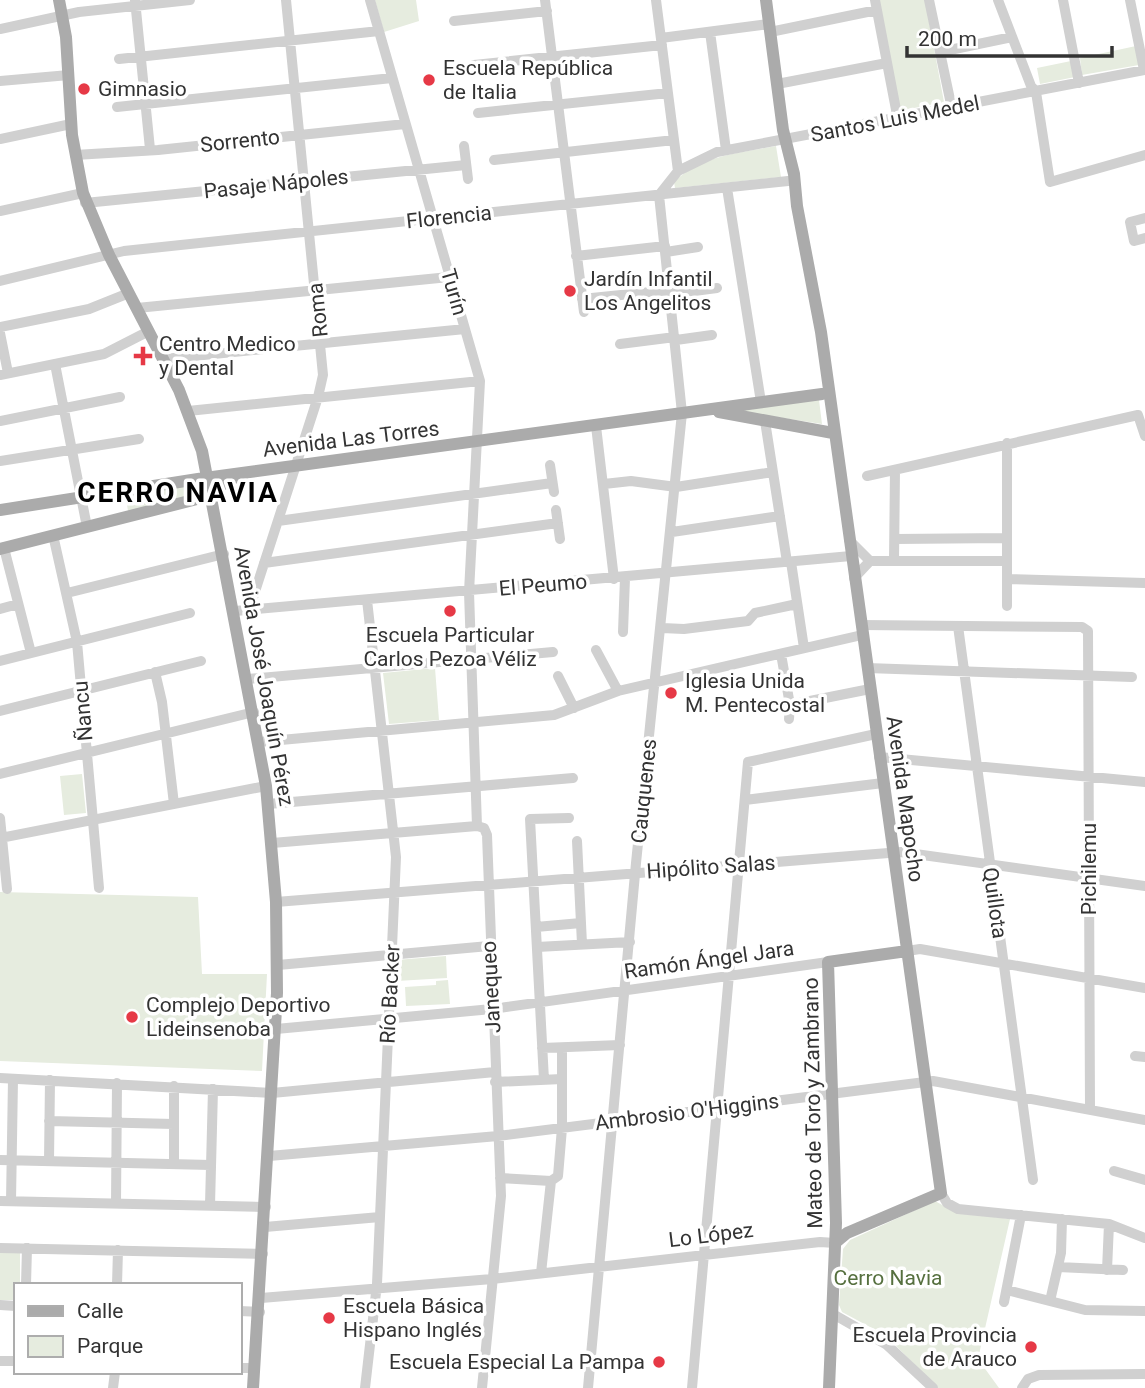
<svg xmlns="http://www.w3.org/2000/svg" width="1145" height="1388" viewBox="0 0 1145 1388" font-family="Roboto,sans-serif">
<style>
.green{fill:#e6ecdf}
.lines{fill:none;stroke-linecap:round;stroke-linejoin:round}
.minor{stroke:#d0d0d0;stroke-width:10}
.major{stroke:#ababab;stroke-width:12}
.poi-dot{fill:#e63946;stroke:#fff;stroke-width:2.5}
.labels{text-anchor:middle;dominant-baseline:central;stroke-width:7;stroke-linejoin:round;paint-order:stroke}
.poi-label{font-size:21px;fill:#333;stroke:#fff;text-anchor:start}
.street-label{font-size:21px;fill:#333;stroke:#fff}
.park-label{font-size:21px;fill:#56703f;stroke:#fff}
.district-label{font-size:28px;font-weight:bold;letter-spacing:2px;fill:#000;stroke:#fff}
</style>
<rect width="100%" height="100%" fill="#fff"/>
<path class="green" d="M 375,0 L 416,0 L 419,21 L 384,32 Z
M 878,0 L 925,0 L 944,102 L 899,111 Z
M 1136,46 L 1139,65 L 1082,75 L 1080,58 Z
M 1071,61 L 1075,77 L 1040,84 L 1037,68 Z
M 776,146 L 781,177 L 675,188 L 674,182 C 701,155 740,153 776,146 Z
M 819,400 L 822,424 L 731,410 Z
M 198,482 L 203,491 L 197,494 L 128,511 L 125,492 Z
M 435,668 L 439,720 L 389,724 L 383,673 Z
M 82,774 L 86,813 L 64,815 L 60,776 Z
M 0,892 L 198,897 L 202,974 L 267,974 L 262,1071 L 0,1061 Z
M 446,956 L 447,978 L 397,981 L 396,960 Z
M 448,980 L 450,1004 L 406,1006 L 405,987 L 436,985 L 436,981 Z
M 935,1201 L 955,1212 L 1010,1219 L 978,1359 L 999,1388 L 938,1388 L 885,1335 L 842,1312 L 839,1305 L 843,1249 L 850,1240 Z
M 0,1251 L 20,1251 L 20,1285 L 16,1285 L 16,1300 L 0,1300 Z"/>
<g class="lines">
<path class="minor" d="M 135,0 L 150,149
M 370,0 L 480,381 L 469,592 L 477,826
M 545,0 L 584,312
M 656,0 L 678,171
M 875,0 L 898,120
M 929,0 L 952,109
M 998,0 L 1031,86 L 1036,92 L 1050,182 L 1145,155
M 1063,0 L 1079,83
M 1130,0 L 1144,70
M 454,21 L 547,11
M 0,29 L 79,12 L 190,0
M 710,32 L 726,150
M 770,32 L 877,10
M 661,38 L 769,24
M 940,52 L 1012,37
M 119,59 L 379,31
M 474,65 L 662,45
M 0,81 L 69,75
M 777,84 L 887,63
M 117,107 L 392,78
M 478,113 L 668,93
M 0,139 L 71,124
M 464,146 L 468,179
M 75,155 L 158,150 L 405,124
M 494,160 L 674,140
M 727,188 L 761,402
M 659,195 L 678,171 L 717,152 L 1145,70
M 85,203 L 466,165
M 0,211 L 83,193
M 1145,218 L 1130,222 L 1134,241 L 1145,238
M 666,252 L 698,247
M 576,256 L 665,246
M 0,281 L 124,251 L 788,181
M 671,294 L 717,288
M 582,299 L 670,290
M 137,308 L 449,277
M 0,327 L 89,309 L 129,293
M 0,333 L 8,373
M 676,340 L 712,335
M 620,344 L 675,337
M 164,359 L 465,329
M 55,364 L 87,527
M 0,375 L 104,354 L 149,331
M 188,411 L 480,381
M 0,421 L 120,397
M 765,421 L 787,562
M 596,426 L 614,579
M 1007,443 L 1007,606
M 0,461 L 139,439
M 550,465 L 554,492
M 867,476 L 1138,415 L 1145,436
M 604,484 L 631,481 L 676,487 L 773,472
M 556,510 L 560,539
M 278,521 L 552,483
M 672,532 L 780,516
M 53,535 L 77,642 L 99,888
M 895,539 L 1007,538
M 849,540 L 870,561
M 4,548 L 31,653
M 894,561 L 895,470
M 791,562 L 804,648
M 264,563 L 558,523
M 854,578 L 870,561 L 1007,561
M 1007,579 L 1145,583
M 67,593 L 224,554
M 0,609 L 18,604
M 249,610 L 318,397 L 323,375 L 286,0
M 235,611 L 851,556
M 861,625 L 1082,627 L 1088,631 L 1090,1110
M 958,626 L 1033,1180
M 662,628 L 684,629 L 748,621 L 755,613 L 797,604
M 623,632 L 625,578
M 596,650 L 618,691
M 781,654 L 790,705 L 789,719
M 0,661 L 190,613
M 867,668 L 1132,677
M 155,672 L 162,702 L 174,804
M 558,676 L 574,708
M 248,679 L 553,652
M 790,705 L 870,689
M 0,711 L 201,661
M 259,742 L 554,715 L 618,691 L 862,635
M 879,757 L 1145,782
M 0,774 L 254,712
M 745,800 L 883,783
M 268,804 L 573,778
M 0,818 L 7,889
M 477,826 L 484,828 L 487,835 L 501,1196 L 482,1388
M 0,838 L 266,786
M 577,841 L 582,944
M 272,843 L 477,826
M 276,902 L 901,852 L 1145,886
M 536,927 L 581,923
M 537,947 L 630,942
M 907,951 L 920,949 L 1145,988
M 278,965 L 489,946
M 276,1029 L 492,1009 L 828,962
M 542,1048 L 620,1045
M 1135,1056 L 1145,1057
M 0,1078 L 272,1093 L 495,1072
M 544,1080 L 530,819 L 569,818
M 495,1082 L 562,1079
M 174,1086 L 174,1164
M 49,1121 L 174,1124
M 269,1156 L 498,1136 L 933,1081 L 1145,1120
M 0,1160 L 211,1165
M 49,1161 L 50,1080
M 1114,1171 L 1145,1180
M 500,1178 L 551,1181
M 941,1193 L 947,1203 L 958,1209 L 1109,1224 L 1145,1238
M 0,1201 L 266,1207
M 11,1201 L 13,1079
M 116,1203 L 117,1083
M 210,1205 L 213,1089
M 265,1227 L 380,1217
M 0,1248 L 263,1254
M 1058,1267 L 1123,1270
M 1107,1270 L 1109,1224
M 541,1273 L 551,1181 L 558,1176 L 562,1128 L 562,1048
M 26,1285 L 27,1248
M 117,1285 L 118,1250
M 1007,1290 L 1085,1310 L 1145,1311
M 261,1298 L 492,1279 L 820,1242 L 835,1243
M 1050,1301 L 1061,1253 L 1062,1219
M 1004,1302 L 1021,1215
M 0,1305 L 16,1306
M 240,1311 L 260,1312
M 833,1314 L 887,1345 L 933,1388
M 0,1361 L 16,1361
M 240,1368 L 255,1368
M 113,1388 L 115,1372
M 365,1388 L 377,1284 L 396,857 L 367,600
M 588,1388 L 636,863 L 682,413 L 659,195
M 692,1388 L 748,762 L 876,734
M 1022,1388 L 1028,1379 L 1039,1375 L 1145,1374"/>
<path class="major" d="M 59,0 L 66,37 L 72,135 L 83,193 L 109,255 L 179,390 L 202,451 L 266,786 L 276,902 L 277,993 L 253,1388
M 766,0 L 783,130 L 794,174 L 797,206 L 821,332 L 941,1193 L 847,1233 L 835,1243
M 719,412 L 833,433
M 0,510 L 198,479 L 822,394
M 0,549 L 197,499 L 236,477
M 829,1388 L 836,1223 L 828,962 L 907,951"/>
</g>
<g class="poi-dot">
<circle cx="429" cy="80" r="7"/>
<circle cx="84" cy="89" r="7"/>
<circle cx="570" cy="291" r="7"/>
<path d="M139.5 345.5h7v7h7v7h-7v7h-7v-7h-7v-7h7z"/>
<circle cx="450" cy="611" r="7"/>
<circle cx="671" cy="693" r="7"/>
<circle cx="132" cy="1017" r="7"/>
<circle cx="329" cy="1318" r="7"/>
<circle cx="1031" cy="1347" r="7"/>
<circle cx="659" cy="1362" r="7"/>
</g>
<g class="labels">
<g class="poi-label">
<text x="443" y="68">Escuela República<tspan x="443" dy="24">de Italia</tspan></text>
<text x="98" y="89">Gimnasio</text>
<text x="584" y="279">Jardín Infantil<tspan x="584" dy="24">Los Angelitos</tspan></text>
<text x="159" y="344">Centro Medico<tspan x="159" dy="24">y Dental</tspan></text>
<text x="450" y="635" text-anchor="middle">Escuela Particular<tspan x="450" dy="24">Carlos Pezoa Véliz</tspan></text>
<text x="685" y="681">Iglesia Unida<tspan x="685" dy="24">M. Pentecostal</tspan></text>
<text x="146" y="1005">Complejo Deportivo<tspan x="146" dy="24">Lideinsenoba</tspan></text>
<text x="343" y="1306">Escuela Básica<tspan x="343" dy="24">Hispano Inglés</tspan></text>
<text x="1017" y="1335" text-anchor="end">Escuela Provincia<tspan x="1017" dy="24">de Arauco</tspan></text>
<text x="645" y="1362" text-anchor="end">Escuela Especial La Pampa</text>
</g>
<g class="street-label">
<text transform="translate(895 119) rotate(-11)">Santos Luis Medel</text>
<text transform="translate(240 141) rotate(-6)">Sorrento</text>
<text transform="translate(276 184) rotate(-6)">Pasaje Nápoles</text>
<text transform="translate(449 217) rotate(-6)">Florencia</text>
<text transform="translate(454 292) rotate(74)">Turín</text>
<text transform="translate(318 310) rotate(-96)">Roma</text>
<text transform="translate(351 439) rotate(-7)">Avenida Las Torres</text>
<text transform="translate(543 585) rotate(-5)">El Peumo</text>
<text transform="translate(264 676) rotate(80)">Avenida José Joaquín Pérez</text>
<text transform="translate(83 711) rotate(-95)">Ñancu</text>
<text transform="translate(644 791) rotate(-84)">Cauquenes</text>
<text transform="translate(905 799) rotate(82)">Avenida Mapocho</text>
<text transform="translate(711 867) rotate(-4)">Hipólito Salas</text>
<text transform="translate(1089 869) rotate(-90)">Pichilemu</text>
<text transform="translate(995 903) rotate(82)">Quillota</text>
<text transform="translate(709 960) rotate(-8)">Ramón Ángel Jara</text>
<text transform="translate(491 987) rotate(-93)">Janequeo</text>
<text transform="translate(390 994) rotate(-87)">Río Backer</text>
<text transform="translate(813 1103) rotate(-91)">Mateo de Toro y Zambrano</text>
<text transform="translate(687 1112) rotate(-7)">Ambrosio O'Higgins</text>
<text transform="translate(711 1235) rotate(-7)">Lo López</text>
</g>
<g class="park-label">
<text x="888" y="1278">Cerro Navia</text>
</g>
<g class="district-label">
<text x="178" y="492">CERRO NAVIA</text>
</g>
</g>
<rect x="14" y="1283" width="228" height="91" fill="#ffffff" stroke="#adadad" stroke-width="2"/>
<rect x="28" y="1306" width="35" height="10" fill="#ababab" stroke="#adadad" stroke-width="2"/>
<text x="77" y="1318" font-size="21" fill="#333333">Calle</text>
<rect x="28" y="1336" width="35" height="21" fill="#e6ecdf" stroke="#adadad" stroke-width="2"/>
<text x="77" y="1353" font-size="21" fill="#333333">Parque</text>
<path d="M907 46v10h205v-10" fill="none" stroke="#333333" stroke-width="3.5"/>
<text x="918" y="46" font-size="21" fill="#333333" stroke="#ffffff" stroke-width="5" paint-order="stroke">200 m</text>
</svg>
